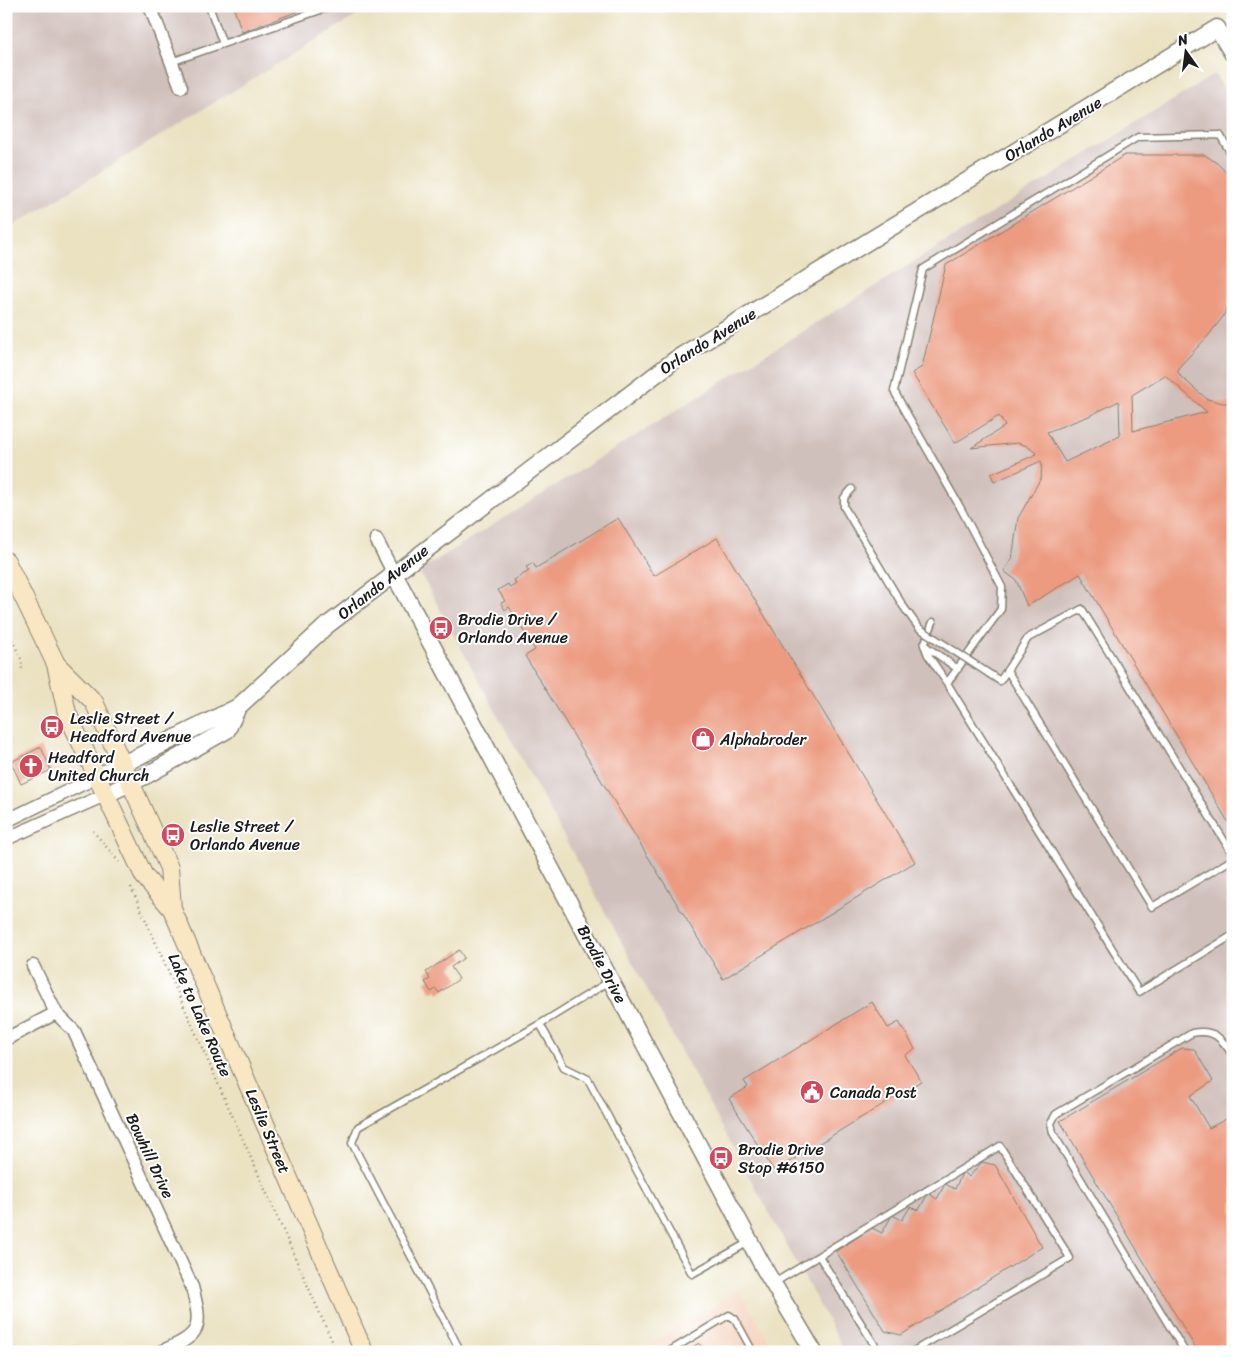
<svg xmlns="http://www.w3.org/2000/svg" width="1239" height="1358" viewBox="0 0 1239 1358" font-family="Sriracha,sans-serif">
<style>
.built{fill:#f4d4bf}
.industrial{fill:#d0c0bb}
.building{fill:#ec9b81;fill-rule:evenodd}
.lines{fill:none;stroke-linecap:round;stroke-linejoin:round}
.service-casing{stroke:#847f6f;stroke-width:9}
.minor-casing{stroke:#847f6f;stroke-width:15}
.tertiary-casing{stroke:#847f6f;stroke-width:19}
.secondary-casing{stroke:#847f6f;stroke-width:20}
.path{stroke:#847f6f;stroke-width:2.5;stroke-dasharray:1 4;stroke-linecap:butt}
.service{stroke:#fff;stroke-width:6}
.minor{stroke:#fff;stroke-width:12}
.tertiary{stroke:#fff;stroke-width:16}
.secondary{stroke:#f9e7c3;stroke-width:18}
.service-bridge-casing{stroke:#847f6f;stroke-width:9;stroke-linecap:butt}
.service-bridge{stroke:#fff;stroke-width:6}
.labels{text-anchor:middle;dominant-baseline:central;stroke-width:4;stroke-linejoin:round;paint-order:stroke}
.street-label{font-size:16px;fill:#1c1c1c;stroke:#fff}
.poi-label{font-size:16px;fill:#1c1c1c;stroke:#fff;text-anchor:start}
</style>
<rect width="100%" height="100%" fill="#fff"/>
<filter id="ink" filterUnits="userSpaceOnUse"><feTurbulence type="fractalNoise" baseFrequency=".02" numOctaves="2"/><feDisplacementMap in="SourceGraphic" scale="10" xChannelSelector="R" yChannelSelector="G"/><feConvolveMatrix kernelMatrix="1 2 1 2 8 2 1 2 1" color-interpolation-filters="sRGB"/></filter>
<filter id="wash" filterUnits="userSpaceOnUse"><feTurbulence type="fractalNoise" baseFrequency=".0096" numOctaves="4" result="noise"/><feDisplacementMap in="SourceGraphic" scale="20" xChannelSelector="R" yChannelSelector="G"/><feGaussianBlur stdDeviation="1.12" result="paint"/><feColorMatrix in="noise" values="0 0 0 0 0 0 0 0 0 0 0 0 0 0 0 0 0 1.4 0 .05"/><feComposite in="paint" operator="in"/></filter>
<g filter="url(#wash)">
<rect width="100%" height="100%" fill="#ebe2c2"/>
<path class="built" d="M 739,1290 L 776,1352 L 637,1352 Z"/>
<path class="industrial" d="M 6,6 L 372,6 L 6,230 Z
M 1215,74 L 1233,104 L 1233,1352 L 845,1352 L 419,571 Z"/>
<g id="blocks">
<path class="building" d="M 233,6 L 312,6 L 242,32 Z
M 1125,155 L 1205,155 L 1217,163 L 1233,180 L 1233,297 L 1222,318 L 1208,336 L 1180,366 L 1178,372 L 1181,377 L 1207,399 L 1223,403 L 1233,403 L 1233,830 L 1080,574 L 1027,606 L 1016,580 L 1004,571 L 1012,559 L 1018,518 L 1041,478 L 1042,464 L 1041,461 L 994,482 L 991,474 L 1037,454 L 1027,446 L 1018,443 L 971,448 L 1005,426 L 999,416 L 955,443 L 912,373 L 922,367 L 946,265 ZM 1165,375 L 1207,412 L 1133,431 L 1132,395 ZM 1119,401 L 1120,436 L 1065,462 L 1047,432 L 1089,416 Z
M 618,518 L 654,576 L 717,538 L 915,862 L 723,979 L 525,656 L 535,650 L 509,607 L 505,610 L 501,603 L 505,601 L 498,590 L 508,584 L 510,588 L 516,584 L 514,580 L 529,571 L 526,567 L 533,563 L 536,568 Z
M 41,747 L 51,770 L 21,784 L 11,762 Z
M 459,950 L 464,958 L 451,967 L 459,979 L 439,993 L 436,989 L 431,992 L 425,982 L 430,979 L 426,972 Z
M 872,1002 L 888,1028 L 899,1022 L 915,1049 L 905,1055 L 921,1081 L 774,1171 L 729,1099 L 748,1087 L 744,1081 Z
M 1182,1048 L 1194,1049 L 1213,1081 L 1190,1096 L 1209,1128 L 1228,1118 L 1233,1119 L 1233,1352 L 1198,1352 L 1060,1121 Z
M 982,1162 L 995,1165 L 1042,1247 L 901,1335 L 885,1331 L 836,1251 L 872,1228 L 882,1233 L 892,1215 L 902,1220 L 910,1207 L 919,1210 L 928,1193 L 937,1199 L 945,1184 L 955,1189 L 963,1171 L 969,1177 Z
M 699,1343 L 704,1352 L 685,1352 Z"/>
</g>
</g>
<g filter="url(#ink)">
<use href="#blocks" fill-opacity="0" stroke="#847f6f" stroke-width="1"/>
<g class="lines">
<g class="service-casing">
<path id="service" d="M 209,6 L 223,44
M 171,62 L 332,6
M 1233,157 L 1220,135 L 1138,137 L 923,269 L 894,391 L 960,507 L 1002,587 L 1001,609 L 947,683 L 1139,992 L 1233,935
M 844,507 L 844,498 L 852,489
M 933,622 L 924,645 L 928,655 L 947,683
M 924,645 L 958,669
M 1007,670 L 1152,907 L 1233,859
M 991,675 L 1000,681 L 1028,638 L 1082,609 L 1233,855
M 540,1024 L 564,1067 L 588,1079 L 692,1274 L 749,1242
M 819,1256 L 879,1352
M 774,1283 L 1000,1146 L 1070,1258 L 912,1352
M 461,1352 L 352,1143 L 358,1127 L 540,1024 L 610,981
M 668,1352 L 729,1315 L 735,1319 L 753,1352
M 1185,1352 L 1053,1133 L 1051,1123 L 1056,1114 L 1192,1033 C 1214,1029 1222,1038 1233,1056"/>
</g>
<g class="minor-casing">
<path id="minor" d="M 150,6 L 181,87
M 376,539 L 394,574
M 6,821 L 99,776
M 6,839 L 107,794
M 33,966 L 56,1013 L 74,1031 L 192,1287 C 203,1329 201,1335 160,1352
M 6,1039 L 56,1013"/>
</g>
<g class="tertiary-casing">
<path id="tertiary" d="M 394,574 L 765,1270 L 814,1352
M 99,776 L 238,707 L 325,627 L 676,359 L 1217,28 L 1233,54
M 107,794 L 147,775 L 227,730 L 238,707"/>
</g>
<g class="secondary-casing">
<path id="secondary" d="M 6,561 L 56,664 L 67,713 L 144,876 L 172,909 L 364,1352
M 57,665 L 94,702 L 169,868 L 172,909"/>
</g>
<path class="path" d="M 6,626 L 21,659 L 22,669
M 93,831 L 119,862
M 131,887 L 337,1352"/>
<use href="#service" class="service"/>
<use href="#minor" class="minor"/>
<use href="#tertiary" class="tertiary"/>
<use href="#secondary" class="secondary"/>
<g class="service-bridge-casing">
<path id="service-bridge" d="M 844,507 L 903,606 L 919,628 L 991,675"/>
</g>
<use href="#service-bridge" class="service-bridge"/>
</g>
</g>
<defs>
<g id="bus-disc" transform="scale(1.25)"><circle r="9.5" fill="#d1495b" stroke="#fff"/><path d="M-5-6H5V4H4V6H2V4H-2V6H-4V4H-5ZM-3.5-4V0h7V-4ZM-3.5 1.2v1.5H-2V1.2ZM2 1.2v1.5H3.5V1.2Z" fill="#fff"/></g>
<g id="shop-disc" transform="scale(1.25)"><circle r="9.5" fill="#d1495b" stroke="#fff"/><path d="M-5-2.5h2.3a2.7 3.5 0 0 1 5.4 0H5L5.5 6h-11ZM-1.5-2.5h3a1.5 2.3 0 0 0-3 0Z" fill="#fff"/></g>
<g id="church-disc" transform="scale(1.25)"><circle r="9.5" fill="#d1495b" stroke="#fff"/><path d="M-1.2-6h2.4v3.5h3.3v2.4h-3.3V6h-2.4V-.1h-3.3v-2.4h3.3Z" fill="#fff"/></g>
<g id="civic-disc" transform="scale(1.25)"><circle r="9.5" fill="#d1495b" stroke="#fff"/><path d="M-.6-6.5H3V-4.5H.6V-3L4-1V1h2V6H-6V1h2V-1L-.6-3ZM-1.2 2.5V6h2.4V2.5Z" fill="#fff"/></g>
</defs>
<g fill-rule="evenodd">
<use href="#bus-disc" x="441" y="628"/>
<use href="#bus-disc" x="52" y="727"/>
<use href="#shop-disc" x="703" y="739"/>
<use href="#church-disc" x="31" y="766"/>
<use href="#bus-disc" x="173" y="835"/>
<use href="#civic-disc" x="812" y="1092"/>
<use href="#bus-disc" x="721" y="1158"/>
</g>
<g class="labels">
<g class="street-label">
<text transform="translate(1053 129) rotate(-31)">Orlando Avenue</text>
<text transform="translate(708 341) rotate(-32)">Orlando Avenue</text>
<text transform="translate(383 582) rotate(-38)">Orlando Avenue</text>
<text transform="translate(602 964) rotate(62)">Brodie Drive</text>
<text transform="translate(200 1015) rotate(66)">Lake to Lake Route</text>
<text transform="translate(268 1131) rotate(67)">Leslie Street</text>
<text transform="translate(150 1156) rotate(65)">Bowhill Drive</text>
</g>
<g class="poi-label">
<text x="458" y="619">Brodie Drive /<tspan x="458" dy="18">Orlando Avenue</tspan></text>
<text x="70" y="718">Leslie Street /<tspan x="70" dy="18">Headford Avenue</tspan></text>
<text x="720" y="739">Alphabroder</text>
<text x="48" y="757">Headford<tspan x="48" dy="18">United Church</tspan></text>
<text x="190" y="826">Leslie Street /<tspan x="190" dy="18">Orlando Avenue</tspan></text>
<text x="830" y="1092">Canada Post</text>
<text x="738" y="1149">Brodie Drive<tspan x="738" dy="18">Stop #6150</tspan></text>
</g>
</g>
<rect width="1239" height="1358" fill="none" stroke="#fff" stroke-width="25"/>
<g transform="translate(1186 52) rotate(346)" stroke="#ffffff" stroke-width="4" paint-order="stroke">
<path d="M0-4L9 19L0 12L-9 19Z" fill="#1c1c1c"/>
<text y="-8" font-size="14" font-weight="bold" text-anchor="middle" fill="#1c1c1c">N</text>
</g>
</svg>
